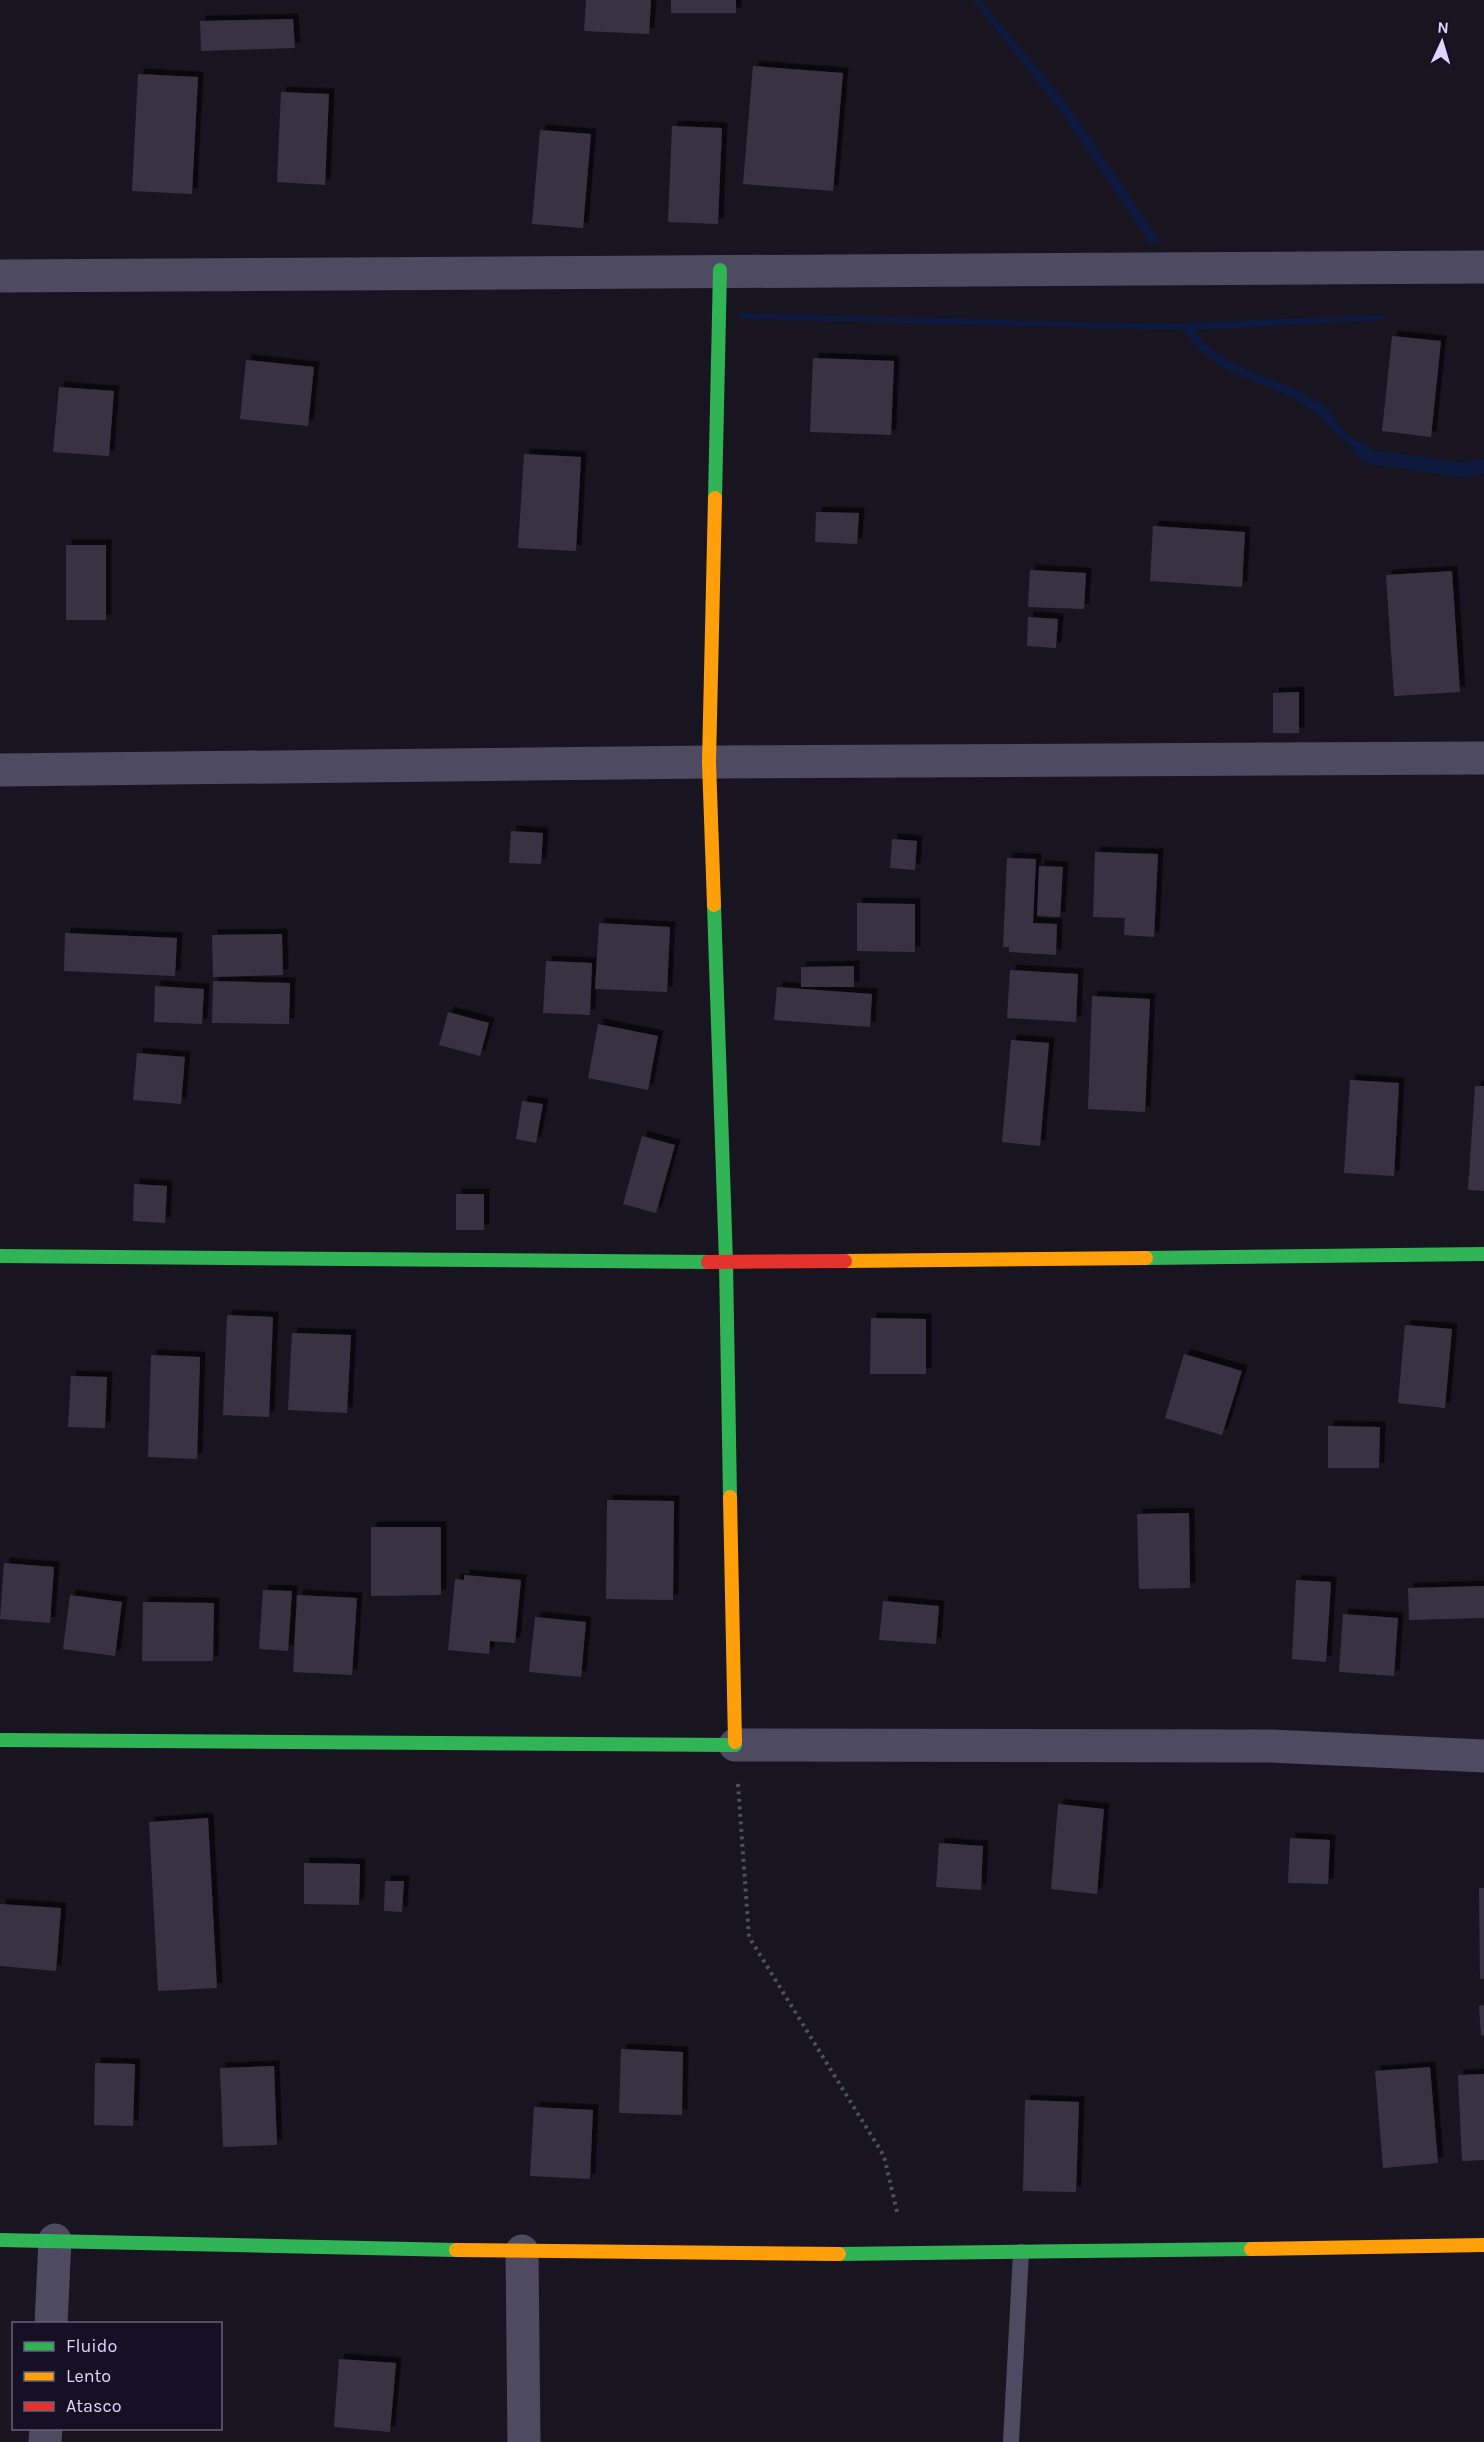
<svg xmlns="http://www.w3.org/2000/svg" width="1484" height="2442" viewBox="0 0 1484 2442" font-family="Karla,sans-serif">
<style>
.water{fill:#0d193e}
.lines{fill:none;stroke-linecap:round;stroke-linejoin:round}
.stream{stroke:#0d193e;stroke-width:14}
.building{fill:#383342;filter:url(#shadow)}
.path{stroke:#495261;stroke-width:4;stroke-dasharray:3 4.5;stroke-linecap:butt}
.lane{stroke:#4e4a61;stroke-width:16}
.street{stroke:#4e4a61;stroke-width:33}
.fast{stroke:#30b455;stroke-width:14}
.slow{stroke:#ff9f0a;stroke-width:14}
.jam{stroke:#e5322d;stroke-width:14}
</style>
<defs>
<filter id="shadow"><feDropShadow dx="5.5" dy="-5.5" stdDeviation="0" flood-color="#0009"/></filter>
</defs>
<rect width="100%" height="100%" fill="#181520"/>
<path class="water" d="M 973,0 L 981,0 L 1070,108 L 1160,242 L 1150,243 L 1062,113 Z
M 739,313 L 1159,324 L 1384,315 L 1385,320 L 1193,330 C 1227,374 1278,375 1321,403 C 1330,409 1335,420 1342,428 C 1351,438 1363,447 1374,455 L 1372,467 L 1360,452 L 1340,437 L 1313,410 L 1289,396 L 1223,368 L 1199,349 L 1183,330 L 739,319 Z"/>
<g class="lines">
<path class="stream" d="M 1359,448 L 1370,457 L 1464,470 L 1484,466"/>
</g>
<path class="building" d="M 586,0 L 651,0 L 649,34 L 584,31 Z
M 671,0 L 736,0 L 736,13 L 671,13 Z
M 293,19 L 295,48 L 201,51 L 200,21 Z
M 753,66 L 843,73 L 833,191 L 743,184 Z
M 138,74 L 198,77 L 192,194 L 132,191 Z
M 281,92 L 329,94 L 325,185 L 277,182 Z
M 672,126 L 722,128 L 718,224 L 668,222 Z
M 540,130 L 591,134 L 583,228 L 532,224 Z
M 1392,336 L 1441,341 L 1431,437 L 1382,431 Z
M 813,358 L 894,361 L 891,435 L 810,432 Z
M 246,360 L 314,367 L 308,426 L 240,419 Z
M 59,387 L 114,391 L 109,456 L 53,452 Z
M 524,454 L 581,457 L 576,551 L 518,548 Z
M 816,512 L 859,513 L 857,544 L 815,542 Z
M 1153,526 L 1245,532 L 1242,587 L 1150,581 Z
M 66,545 L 106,545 L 106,620 L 66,620 Z
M 1030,570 L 1086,573 L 1084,609 L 1028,607 Z
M 1452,571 L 1460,692 L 1394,696 L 1386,575 Z
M 1028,617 L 1058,619 L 1056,648 L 1027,646 Z
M 1299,692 L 1299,733 L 1273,733 L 1273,693 Z
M 511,831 L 543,833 L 541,864 L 509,863 Z
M 892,839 L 917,841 L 915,870 L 890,868 Z
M 1095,852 L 1158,854 L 1154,937 L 1124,935 L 1125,918 L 1093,917 Z
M 1007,858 L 1036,859 L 1033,923 L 1057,924 L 1056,955 L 1009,952 L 1009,947 L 1003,947 Z
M 1039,866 L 1063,867 L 1060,917 L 1037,916 Z
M 857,903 L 915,904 L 915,952 L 857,951 Z
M 599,923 L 670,927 L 667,992 L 595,989 Z
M 65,933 L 177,938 L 175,976 L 64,971 Z
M 282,934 L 283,975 L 213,977 L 212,935 Z
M 546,961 L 592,963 L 590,1015 L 543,1013 Z
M 854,966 L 854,987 L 801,987 L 801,967 Z
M 1010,970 L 1078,974 L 1076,1022 L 1007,1018 Z
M 213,981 L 290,983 L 289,1024 L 212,1023 Z
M 155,986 L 204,989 L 202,1024 L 154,1022 Z
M 777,987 L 872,994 L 870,1027 L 774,1020 Z
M 1092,996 L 1150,999 L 1145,1112 L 1088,1109 Z
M 448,1012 L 489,1023 L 480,1056 L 439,1045 Z
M 598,1024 L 658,1036 L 648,1090 L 588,1078 Z
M 1011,1040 L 1049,1043 L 1040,1146 L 1002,1142 Z
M 137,1053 L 185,1057 L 181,1104 L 133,1100 Z
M 1350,1080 L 1399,1083 L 1394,1176 L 1344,1173 Z
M 1475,1086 L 1484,1086 L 1484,1191 L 1468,1190 Z
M 522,1101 L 543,1104 L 536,1143 L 516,1139 Z
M 642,1136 L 675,1145 L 656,1213 L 623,1204 Z
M 134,1184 L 167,1186 L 165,1223 L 133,1221 Z
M 456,1194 L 484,1194 L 484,1230 L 456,1230 Z
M 227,1315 L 273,1317 L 269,1417 L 223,1415 Z
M 871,1318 L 926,1319 L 926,1374 L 870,1374 Z
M 1405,1325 L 1452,1329 L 1445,1408 L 1398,1403 Z
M 292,1333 L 351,1335 L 347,1413 L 288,1410 Z
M 1184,1354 L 1242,1371 L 1222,1435 L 1165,1418 Z
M 151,1355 L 200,1357 L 197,1459 L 148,1457 Z
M 71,1376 L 107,1377 L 105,1428 L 68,1427 Z
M 1328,1426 L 1380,1427 L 1379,1468 L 1328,1468 Z
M 607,1500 L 674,1501 L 673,1600 L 606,1599 Z
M 1189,1513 L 1190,1588 L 1139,1589 L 1137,1514 Z
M 371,1527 L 441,1527 L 441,1595 L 371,1596 Z
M 4,1563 L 54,1567 L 50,1623 L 0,1619 Z
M 464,1575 L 521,1580 L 515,1643 L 490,1641 L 489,1654 L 448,1650 L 455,1579 L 464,1580 Z
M 1296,1580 L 1331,1582 L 1326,1662 L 1292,1659 Z
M 1484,1586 L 1484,1618 L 1409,1620 L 1408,1588 Z
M 263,1590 L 292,1591 L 288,1651 L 259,1649 Z
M 70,1595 L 122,1602 L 115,1656 L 63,1649 Z
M 297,1595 L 357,1598 L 352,1675 L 293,1672 Z
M 883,1601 L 939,1606 L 936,1644 L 879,1640 Z
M 143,1602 L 214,1603 L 213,1661 L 142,1661 Z
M 1343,1614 L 1398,1618 L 1394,1676 L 1339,1672 Z
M 535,1617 L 586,1622 L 581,1677 L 529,1672 Z
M 1058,1804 L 1104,1809 L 1097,1894 L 1051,1889 Z
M 208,1818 L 217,1988 L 158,1991 L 149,1822 Z
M 1290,1838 L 1330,1840 L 1328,1884 L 1288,1883 Z
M 939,1843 L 983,1846 L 981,1890 L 936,1887 Z
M 304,1863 L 360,1864 L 359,1905 L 304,1904 Z
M 385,1881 L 404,1881 L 402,1912 L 384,1911 Z
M 1479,1888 L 1484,1888 L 1484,1979 L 1480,1979 Z
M 0,1904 L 61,1908 L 56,1971 L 0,1966 Z
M 1484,2005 L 1484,2035 L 1481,2036 L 1479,2006 Z
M 621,2049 L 683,2052 L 682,2115 L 619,2113 Z
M 95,2063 L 135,2064 L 133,2126 L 94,2125 Z
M 274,2066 L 277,2145 L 223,2147 L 220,2068 Z
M 1430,2067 L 1438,2163 L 1383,2168 L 1375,2071 Z
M 1484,2074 L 1484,2160 L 1462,2161 L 1458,2075 Z
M 1025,2100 L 1079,2102 L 1076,2192 L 1023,2191 Z
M 534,2107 L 593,2110 L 590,2179 L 530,2176 Z
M 339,2359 L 396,2363 L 390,2432 L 334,2427 Z"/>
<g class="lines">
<path class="path" d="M 738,1784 L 749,1937 L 884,2156 L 898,2216"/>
<path class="lane" d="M 1011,2442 L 1021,2252"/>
<path class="street" d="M 0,276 L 1484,267
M 0,770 L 709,762 L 1484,758
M 735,1745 L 1271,1746 L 1484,1756
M 522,2251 L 524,2442
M 51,2324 L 55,2240
M 45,2442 L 46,2428"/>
<path class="fast" d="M 715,498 L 720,270
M 714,905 L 726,1262 L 730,1497
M 0,1256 L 708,1262
M 1146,1258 L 1484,1254
M 0,1740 L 735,1745 L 735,1742
M 0,2240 L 456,2250
M 839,2254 L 1251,2249"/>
<path class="slow" d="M 714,905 L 709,762 L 715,498
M 845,1261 L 1146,1258
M 730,1497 L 735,1742
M 1251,2249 L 1484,2245
M 456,2250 L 839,2254"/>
<path class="jam" d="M 708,1262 L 845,1261"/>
</g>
<rect x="12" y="2322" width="210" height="108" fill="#161025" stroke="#665f7b" stroke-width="1.5"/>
<rect x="24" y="2342" width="30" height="9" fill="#30b455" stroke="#665f7b" stroke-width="1.5"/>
<text x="66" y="2352" font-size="18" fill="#dfd6fd">Fluido</text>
<rect x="24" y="2372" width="30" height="9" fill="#ff9f0a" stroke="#665f7b" stroke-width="1.5"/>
<text x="66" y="2382" font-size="18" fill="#dfd6fd">Lento</text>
<rect x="24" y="2402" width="30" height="9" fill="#e5322d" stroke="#665f7b" stroke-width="1.5"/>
<text x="66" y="2412" font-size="18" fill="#dfd6fd">Atasco</text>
<g transform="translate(1442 42) rotate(4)" stroke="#161025" stroke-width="4.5" paint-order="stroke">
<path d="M0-4.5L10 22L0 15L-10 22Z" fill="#dfd6fd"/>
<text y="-9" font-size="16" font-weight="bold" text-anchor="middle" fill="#dfd6fd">N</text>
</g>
</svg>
